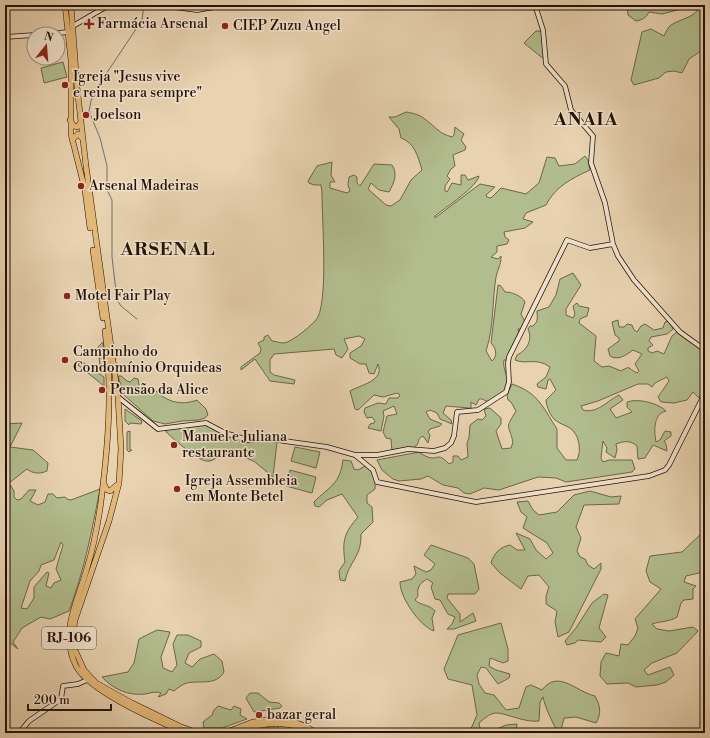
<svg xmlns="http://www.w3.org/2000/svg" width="710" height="738" viewBox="0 0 710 738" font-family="'Libre Bodoni',serif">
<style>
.green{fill:#b2bd8e;stroke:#6a674a;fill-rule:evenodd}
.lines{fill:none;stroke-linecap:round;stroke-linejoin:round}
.stream{stroke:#69756b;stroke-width:1}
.secondary-casing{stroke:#231105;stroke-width:5.5}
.highway-casing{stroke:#231105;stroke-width:6}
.secondary{stroke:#f0e2cc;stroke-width:4}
.highway{stroke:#e4b978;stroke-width:5}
.poi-dot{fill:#8f2418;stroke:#f0e2cc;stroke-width:1.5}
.labels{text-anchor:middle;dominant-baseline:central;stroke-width:3;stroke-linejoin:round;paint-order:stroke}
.shield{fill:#f0e2cc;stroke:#605041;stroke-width:1}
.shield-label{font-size:13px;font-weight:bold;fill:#231105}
.poi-label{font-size:14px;fill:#231105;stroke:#f0e2cc;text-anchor:start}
.district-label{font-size:18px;font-weight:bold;letter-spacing:1px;fill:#231105;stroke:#f0e2cc}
</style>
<rect width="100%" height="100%" fill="#e8d2b0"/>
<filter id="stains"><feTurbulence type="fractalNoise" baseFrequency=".005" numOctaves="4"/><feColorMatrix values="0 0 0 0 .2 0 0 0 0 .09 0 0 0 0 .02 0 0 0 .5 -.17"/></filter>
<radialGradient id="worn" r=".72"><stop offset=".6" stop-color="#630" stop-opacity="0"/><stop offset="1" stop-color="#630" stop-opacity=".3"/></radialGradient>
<path class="green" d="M 650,5 L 686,5 L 685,8 L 662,14 L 649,12 C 646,18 642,20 636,21 L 628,15 L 627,7 L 644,8 Z
M 700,5 L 705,5 L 705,46 L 704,49 L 689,59 L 682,73 L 674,71 L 666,72 L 659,78 L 634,85 L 631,80 L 642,32 L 651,29 L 664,36 C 666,32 668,27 671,25 C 682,18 696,18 700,5 Z
M 536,31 L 543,31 L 545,60 L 524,43 Z
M 63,62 L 67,77 L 44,83 L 41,68 Z
M 406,112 C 413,113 421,115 426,120 C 437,128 438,133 452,137 L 454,135 L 455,127 L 464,134 L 461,140 L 466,147 L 465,150 L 453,155 L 455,166 L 451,169 L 447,176 L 450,179 L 445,186 L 445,191 L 447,192 L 452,183 L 461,185 L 461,175 L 465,175 L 468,180 L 479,176 C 477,187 446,207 435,216 L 435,218 L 480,184 L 495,187 L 486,195 L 487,197 L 491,198 L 501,188 L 526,194 L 539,183 L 547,157 L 555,158 L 559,166 L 575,164 L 585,156 L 588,160 L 590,170 C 572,178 555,187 546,205 L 526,213 L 523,219 L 533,222 L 525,228 L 504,232 L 505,237 L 509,240 L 507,244 L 497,246 L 497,252 L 491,257 L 498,259 L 501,256 C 501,266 498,268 496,277 C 492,302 494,327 486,351 L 492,361 C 498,356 496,348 491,343 L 498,285 L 501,286 L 505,292 C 512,292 522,296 525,302 L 521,314 L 525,322 L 524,328 L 518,329 L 519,334 L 509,360 L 504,360 C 501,373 519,387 496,398 C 494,399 489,402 487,401 C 484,401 483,398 479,399 L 476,405 L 471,402 L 471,408 L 469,408 L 446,406 L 443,413 L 451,420 L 452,424 L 440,419 L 437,413 L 430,410 L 426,412 L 430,419 L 442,424 L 440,426 L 430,429 L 428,432 L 430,435 L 428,443 L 423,436 L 421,437 C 418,439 419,442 417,445 C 412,450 398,452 392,451 L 391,439 L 386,438 L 383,432 L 387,416 L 397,414 L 394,406 L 383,411 L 384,416 L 381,431 L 368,428 L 370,424 L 374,423 L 375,421 L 372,417 L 367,418 L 364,412 L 365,408 L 378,403 L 386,404 L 389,398 L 398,398 L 400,395 L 397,393 L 383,397 L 374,395 L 358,410 L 355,409 L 350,391 C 360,385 385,381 378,364 L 374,374 L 369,373 L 366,364 L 360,364 L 350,358 L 350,353 L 361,346 L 365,339 L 359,336 L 344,339 L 348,349 L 342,358 L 336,355 L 334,349 L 274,354 L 270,360 L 270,372 L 274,375 L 295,380 L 294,384 L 270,381 L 255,359 L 241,370 L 241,367 L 260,353 L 261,349 L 258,343 L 264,340 L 264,337 L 268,335 L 272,341 C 275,341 280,343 284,343 C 292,342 314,324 318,317 C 328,295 322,220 322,193 L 321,185 L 314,185 L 309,183 L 308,181 L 317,166 L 332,162 L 331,175 L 335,182 L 330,182 L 330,188 L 347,193 L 350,191 L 348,185 L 349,177 L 354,175 L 357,177 L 357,183 L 360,186 L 374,164 L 392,165 C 398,174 394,183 389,192 L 379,190 L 371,183 L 368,189 L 386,205 L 391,206 L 400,200 L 411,180 L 422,170 C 418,157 415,143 401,138 L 399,129 L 389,117 L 395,117 Z
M 573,273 L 581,285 L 566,309 L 566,315 L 573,318 L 575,314 L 573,306 L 577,303 L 579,306 L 589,308 L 587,316 L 580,319 L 579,323 L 596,336 L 594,361 L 602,367 L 609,366 L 621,371 C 631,365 627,368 637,373 L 639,371 L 635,364 L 642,354 L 633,350 C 626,355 618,361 610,356 L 608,349 L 619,341 L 619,338 L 615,335 L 612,322 L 618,320 L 619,327 L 624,327 L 627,324 L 632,325 L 634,330 L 637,332 L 641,326 L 645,324 L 654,330 L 663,328 L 665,322 L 669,321 L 673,329 L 667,334 L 651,337 L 649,341 L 653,345 L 648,348 L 648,351 L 652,353 L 657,351 L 664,354 L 672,336 L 677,332 L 705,350 L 705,361 L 702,360 L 700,369 L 705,371 L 705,384 L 699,398 L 693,392 L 687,400 L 674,403 L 661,402 L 658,397 L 669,381 L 667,377 L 655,383 L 652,387 L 648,384 L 638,384 L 598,401 L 581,406 L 583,410 C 597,414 607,401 619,395 L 623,400 L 610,409 L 616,418 L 632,412 L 627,407 L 627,402 C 638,398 658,403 666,411 C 653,414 654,432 656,442 L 660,440 L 665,431 L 671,432 L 671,436 L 664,441 L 666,444 L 667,451 L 653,445 L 645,458 L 638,459 L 637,446 C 630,440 624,441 616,444 L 617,450 L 615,458 L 606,452 L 607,448 L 603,441 L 601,458 L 603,462 L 609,460 L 632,460 L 635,469 L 632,472 L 566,482 L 556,478 L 538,477 L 499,490 L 484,488 L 470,494 L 464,493 L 458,488 L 443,485 L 428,476 L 421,479 L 399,481 L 393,479 L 382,470 L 377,460 L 419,452 C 421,454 425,456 428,457 C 438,461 437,451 449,464 L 453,462 L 453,456 L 458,456 L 461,460 L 468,457 L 467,443 L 469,438 L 470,425 L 478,419 L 482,420 L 486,416 L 484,409 L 490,408 L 501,418 L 501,424 L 496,431 L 502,449 L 511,448 L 513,442 C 508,422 505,430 516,411 L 511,402 L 508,400 L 507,395 L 512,384 C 539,393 543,408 557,429 L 557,448 L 566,460 L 577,460 C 582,450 579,434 570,428 C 565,425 560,424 555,420 C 550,415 547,408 546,400 L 556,390 L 550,379 L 548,380 L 546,389 L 538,387 L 537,384 L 546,377 L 550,367 C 536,357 526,365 515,360 L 517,355 C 527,350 533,340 528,329 L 530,326 L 533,326 C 539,321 537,317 537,311 L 549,307 L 556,295 L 560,279 Z
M 103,342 L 105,371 L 100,366 L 98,347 Z
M 81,361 L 104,377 L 104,386 L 78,365 Z
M 118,376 L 121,376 L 127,381 L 130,382 L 134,378 L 138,379 L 140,390 L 144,392 L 155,390 C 167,402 181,406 197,400 L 206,409 L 208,415 L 205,418 L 199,420 L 182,421 L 165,424 L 153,421 L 124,395 Z
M 125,409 L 142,421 L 141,424 L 130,423 L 129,425 L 125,421 Z
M 22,423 L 10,447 L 33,450 L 48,463 L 47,471 C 40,474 33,474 27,469 L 9,483 L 14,491 L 14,497 L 17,500 L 21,499 L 29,490 L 36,490 L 30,501 L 38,505 L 45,502 L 48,494 L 53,494 L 57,498 L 65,497 L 67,499 L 71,500 L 100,489 C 92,531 84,571 69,611 L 50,619 L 41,617 L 22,628 L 13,642 L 18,649 L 5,639 L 5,424 ZM 61,542 L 63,545 L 56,569 L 61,580 L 54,583 L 51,588 L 46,586 L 49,573 L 47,572 L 34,587 L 34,598 L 27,609 L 21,608 L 30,581 L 39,571 L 41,565 L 54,560 Z
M 199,425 L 209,426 L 232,436 L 277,442 L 273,477 L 255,462 L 232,451 L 228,452 L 227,454 C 217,455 217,459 210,461 C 200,464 173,438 166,432 L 166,430 Z
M 130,431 L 130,450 L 132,450 L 129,452 L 127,450 L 127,432 Z
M 295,447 L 320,452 L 316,468 L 291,461 Z
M 343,460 L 351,461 L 354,469 L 358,470 L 367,465 C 372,472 376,480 375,489 L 367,495 L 367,503 L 372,507 L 373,522 L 361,534 C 362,557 349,561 345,581 L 340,580 L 339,571 L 345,562 C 342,541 344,533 358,517 L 342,494 L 327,500 L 319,507 L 315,506 L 314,502 C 330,486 340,484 343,460 Z
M 290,470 L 316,477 L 312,493 L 286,486 Z
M 590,491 L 611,497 L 621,496 L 619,504 L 584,505 L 576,527 L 581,538 L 577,551 L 580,557 L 585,559 L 588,565 L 594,569 L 601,563 L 601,569 L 569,632 L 558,637 L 555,622 L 557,611 L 546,604 L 546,596 L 549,587 L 539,575 L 528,576 L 521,589 L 500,573 L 491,563 C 494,553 500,547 510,545 L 517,550 L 525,550 L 516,533 L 530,539 L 536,550 L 546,559 L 553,553 L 547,543 L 523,528 L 527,517 L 521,512 L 517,502 L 528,501 L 533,510 L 539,515 L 557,512 L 574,495 Z
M 705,530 L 705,570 L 703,572 L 686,576 L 684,582 L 696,586 L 693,589 L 693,599 L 684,600 L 681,603 L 677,617 C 670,622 661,621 652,624 L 657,629 L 669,631 L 693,627 L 698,631 L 677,653 L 652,663 L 644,670 L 648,675 L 670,667 L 674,675 L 666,682 L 657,685 L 636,687 L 628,683 L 607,684 L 600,676 L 601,662 L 606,653 L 619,656 L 621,644 L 628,645 L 635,636 L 638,628 L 635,619 L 661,589 L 650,582 L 646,571 L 650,556 L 682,552 Z
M 431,545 L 468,558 L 474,564 L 479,589 L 475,594 L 448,594 L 447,598 L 460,614 L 460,622 L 473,613 L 476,621 L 454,629 L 447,629 L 452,624 L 455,617 L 448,614 L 440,600 L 435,599 L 431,587 L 433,583 L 427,579 C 419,584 417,587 418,596 L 415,600 C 421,606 429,604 435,611 L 432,618 L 434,631 C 420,626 400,598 400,582 L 412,579 L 416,574 L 414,566 L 426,572 L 431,570 L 435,564 L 424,555 Z
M 604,594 L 608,595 L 599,628 L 606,637 L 601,642 L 578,640 L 575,643 L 567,645 L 565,641 L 576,628 L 592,603 Z
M 501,623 L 508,649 L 508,661 L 503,663 L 490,658 L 489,666 L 496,670 L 510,674 L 509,678 L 498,684 L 486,668 L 481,667 L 477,675 L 479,684 L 485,693 L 494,695 L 506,710 L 519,708 L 526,687 L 531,685 L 542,690 C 558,669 575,691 595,696 C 600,705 602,713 596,723 L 576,717 L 564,718 L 561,730 L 556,729 C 551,719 545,707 543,697 L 540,702 L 539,721 C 524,723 504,712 495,713 C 489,714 484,719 479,723 L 481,733 L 469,733 L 477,715 L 472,685 L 448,679 L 444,669 L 458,635 Z
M 157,630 L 170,632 L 161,657 L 163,668 L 172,672 L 177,665 L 173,644 L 177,635 L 188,635 L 201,641 L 201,647 L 189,653 L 185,663 L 192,667 L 200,659 L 214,654 L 222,661 L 224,672 C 216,686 201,680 187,683 C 182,684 178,688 174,691 L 169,689 L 166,694 L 158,697 L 161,693 C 155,691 151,693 145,694 C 128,696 113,689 102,677 L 128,672 L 134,663 L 139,639 Z
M 250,693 L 258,693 L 269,702 L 279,703 L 282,706 L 280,708 L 254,712 L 246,698 Z
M 218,706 L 231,710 L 234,706 L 241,709 L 240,715 L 247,719 L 222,728 L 204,728 L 203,722 L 212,715 L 214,710 Z
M 517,724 L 516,733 L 488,733 L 506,725 Z
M 277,725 L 280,731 L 278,732 L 246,733 Z"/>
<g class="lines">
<path class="stream" d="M 137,319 L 121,306 L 117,300 L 112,257 L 112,200 L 107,190 L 107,166 L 100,138 L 89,111 L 91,101 L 98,86 L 142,20 L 144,5"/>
<g class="secondary-casing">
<path id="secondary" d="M 159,5 L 197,10 L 226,5
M 535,5 L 543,30 L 546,64 L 565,86 L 571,110 L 593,136 L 591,163 L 605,203 L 613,244 L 618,256 L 634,280 L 680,332 L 705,350
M 73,26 L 109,5
M 50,34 L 68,32
M 5,37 L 34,35
M 118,397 L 158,429 L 206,423 L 225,433 L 248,440 L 270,439 L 327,447 L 355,455 L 377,455 L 408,449 L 434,451 L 445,448 L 451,443 L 454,436 L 457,412 L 478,410 L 506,392 L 509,382 L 508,363 L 509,357 L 567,240 L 590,248 L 613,244
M 355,455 L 373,470 L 377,482 L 476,502 L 649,476 L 665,470 L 669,465 L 705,393
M 19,733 L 29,721 L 61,699 L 63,686 L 78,684 L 87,680"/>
</g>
<g class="highway-casing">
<path id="highway" d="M 65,5 L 71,60 L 71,134 L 85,190 L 90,228
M 71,5 L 77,87 L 86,166 L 118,397 L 121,449 L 119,483 L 109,521 L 75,620 L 72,639 L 74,648 L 84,670 L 96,683 L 132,703 L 179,726 L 198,733
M 70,120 L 74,126 L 77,127 L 81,122
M 72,140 L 78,134 L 83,139
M 93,250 L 103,318
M 105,331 C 113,391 108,449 100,509 C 97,528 93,549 87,568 C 78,601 59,632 76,666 C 90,692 158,721 186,733
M 104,484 L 107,490 L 110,491 L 117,485
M 243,730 C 267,722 289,720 311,733
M 222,733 C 233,731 243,725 254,722 C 277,716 298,720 317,733"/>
</g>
<use href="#secondary" class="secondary"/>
<use href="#highway" class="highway"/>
</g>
<g class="poi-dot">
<path d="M87 18h4v4h4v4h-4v4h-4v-4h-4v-4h4z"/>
<circle cx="225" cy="26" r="4"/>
<circle cx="65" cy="85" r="4"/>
<circle cx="86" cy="115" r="4"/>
<circle cx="81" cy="186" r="4"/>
<circle cx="67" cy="296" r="4"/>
<circle cx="65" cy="360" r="4"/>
<circle cx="102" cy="390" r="4"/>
<circle cx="174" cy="445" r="4"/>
<circle cx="177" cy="489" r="4"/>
<circle cx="259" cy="715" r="4"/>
</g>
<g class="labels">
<rect class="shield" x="42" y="627" width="54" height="22" rx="3"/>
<g class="shield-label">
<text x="69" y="638">RJ-106</text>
</g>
<g class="poi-label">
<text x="97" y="24">Farmácia Arsenal</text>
<text x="233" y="26">CIEP Zuzu Angel</text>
<text x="73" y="77">Igreja "Jesus vive<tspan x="73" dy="16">e reina para sempre"</tspan></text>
<text x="94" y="115">Joelson</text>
<text x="89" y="186">Arsenal Madeiras</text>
<text x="75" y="296">Motel Fair Play</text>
<text x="73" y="352">Campinho do<tspan x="73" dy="16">Condomínio Orquideas</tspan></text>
<text x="110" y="390">Pensão da Alice</text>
<text x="182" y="437">Manuel e Juliana<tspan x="182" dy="16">restaurante</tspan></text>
<text x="185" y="481">Igreja Assembleia<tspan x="185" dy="16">em Monte Betel</tspan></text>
<text x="267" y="715">bazar geral</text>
</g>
<g class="district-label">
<text x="586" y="119">ANAIA</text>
<text x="168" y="249">ARSENAL</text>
</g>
</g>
<rect width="710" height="738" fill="none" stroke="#e8d2b0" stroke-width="20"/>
<rect x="6" y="6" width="698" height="726" fill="none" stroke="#231105" stroke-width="2"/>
<rect x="10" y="10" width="690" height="718" fill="none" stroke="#231105"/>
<g transform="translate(46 46) rotate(17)"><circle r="19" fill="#f0e2cc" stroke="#9e8e7c"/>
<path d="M0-3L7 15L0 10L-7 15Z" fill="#8f2418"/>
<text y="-6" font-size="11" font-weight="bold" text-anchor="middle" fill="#231105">N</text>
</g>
<path d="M28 704v6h83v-6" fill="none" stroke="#231105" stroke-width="2"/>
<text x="34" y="704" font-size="12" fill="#231105" stroke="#f0e2cc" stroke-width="3" paint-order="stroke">200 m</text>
<rect width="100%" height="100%" filter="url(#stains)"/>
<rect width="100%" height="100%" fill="url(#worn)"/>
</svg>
